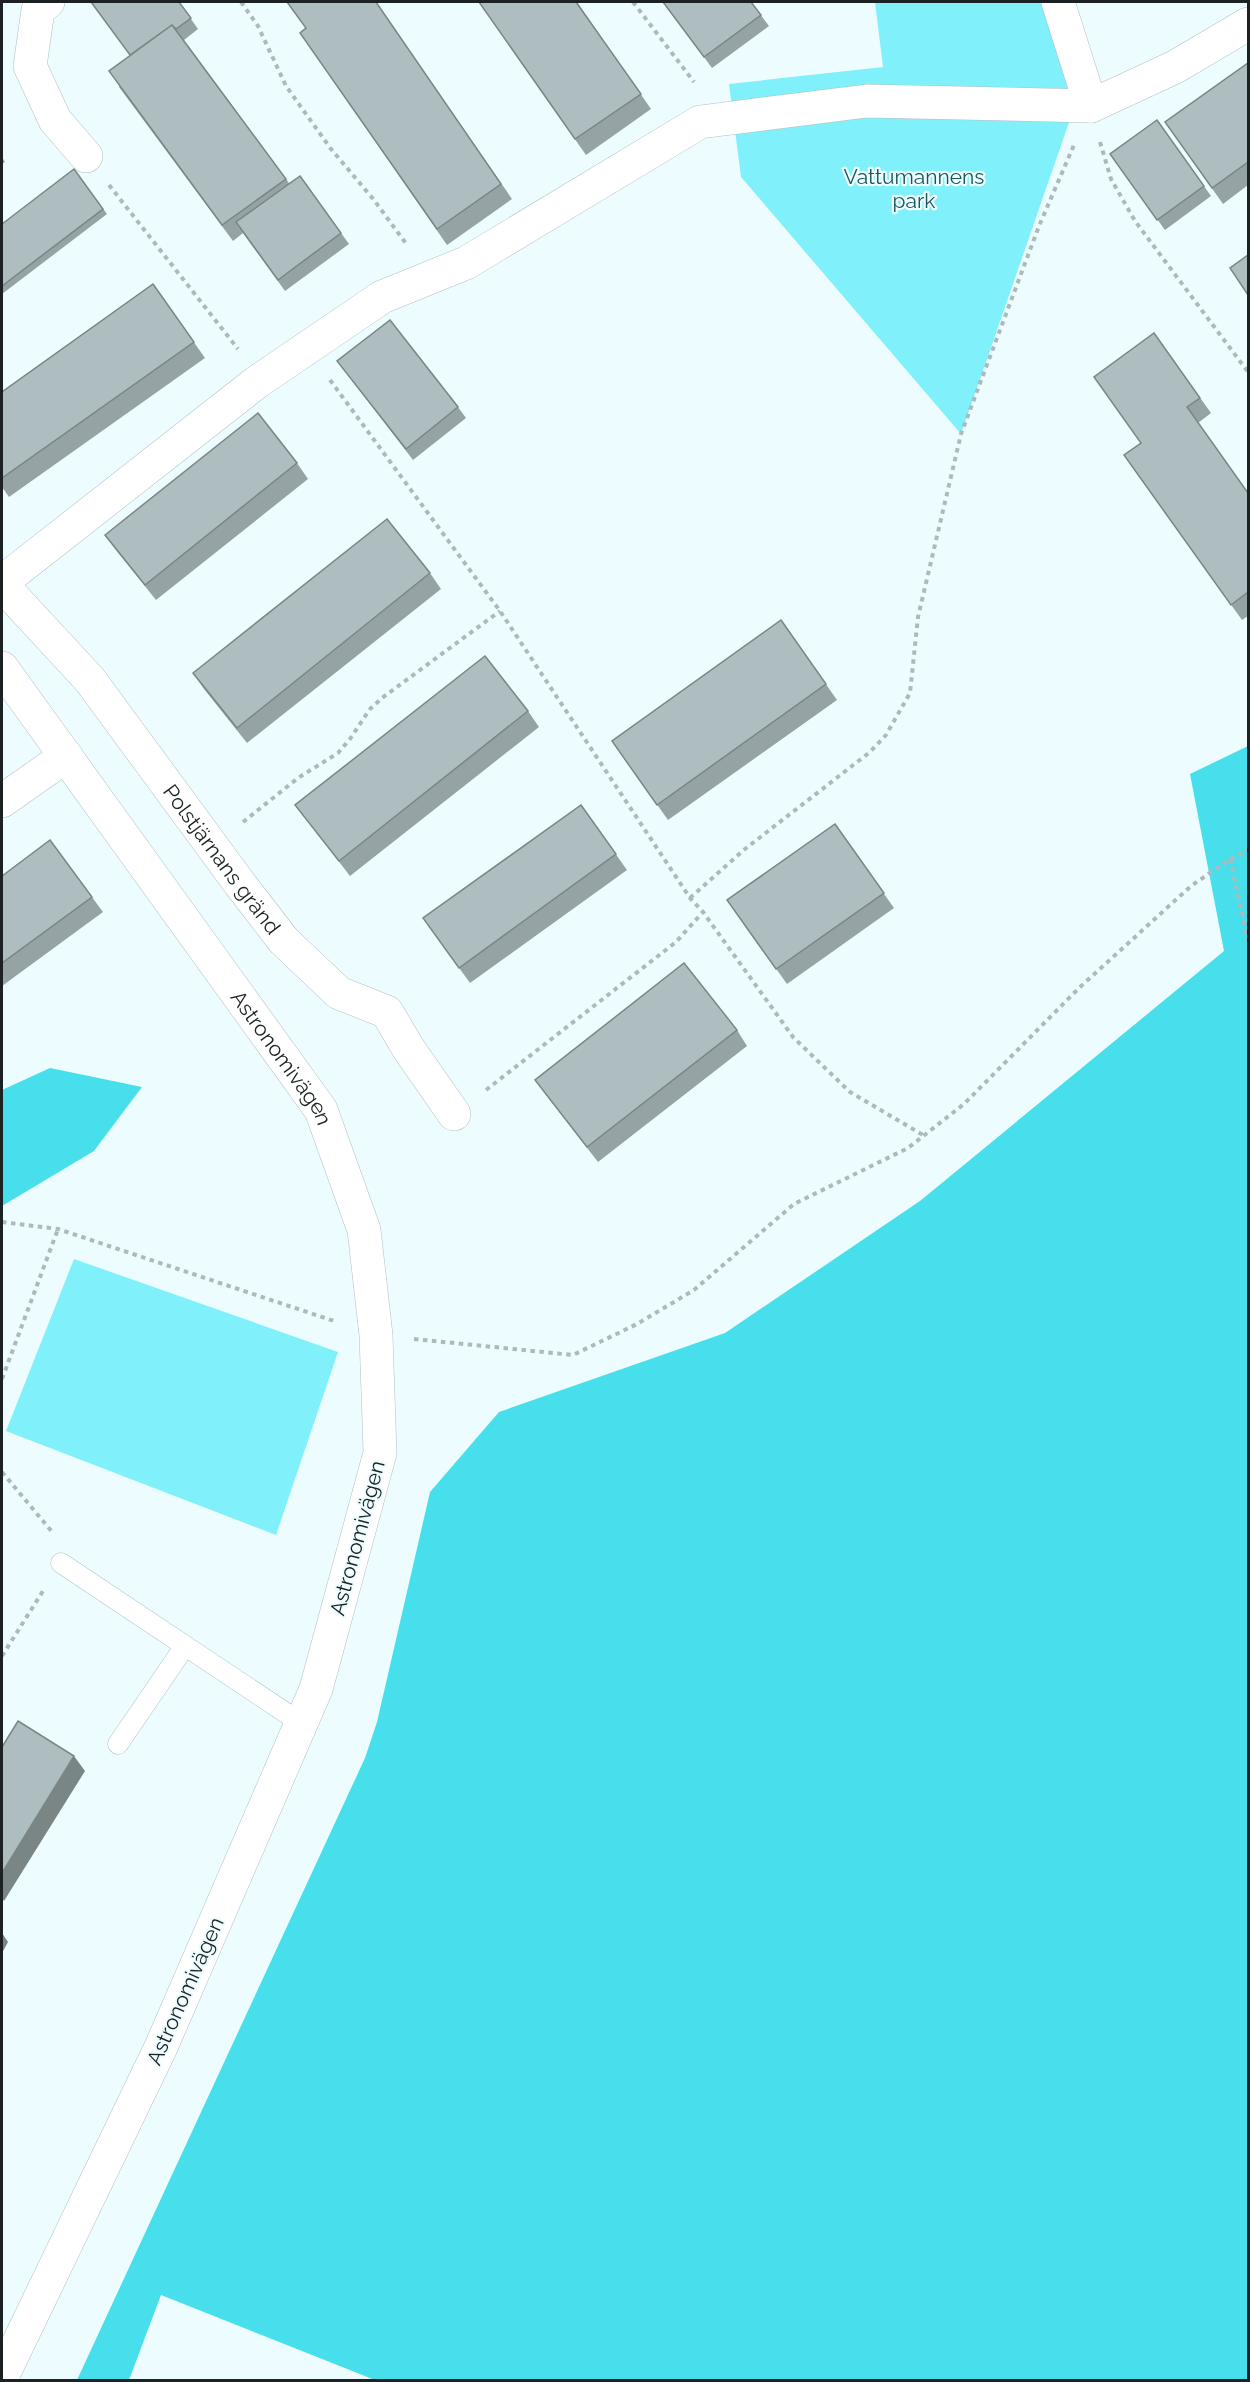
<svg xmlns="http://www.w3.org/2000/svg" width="1250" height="2382" viewBox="0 0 1250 2382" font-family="Raleway,sans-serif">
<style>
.green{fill:#80f0fb}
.forest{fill:#47dfec}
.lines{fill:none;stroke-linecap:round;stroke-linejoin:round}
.service-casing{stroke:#b1c1c3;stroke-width:21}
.minor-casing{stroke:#b1c1c3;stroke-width:34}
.path{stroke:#adbabc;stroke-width:4;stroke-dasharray:4.5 4.5;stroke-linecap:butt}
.service{stroke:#fff;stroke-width:20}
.minor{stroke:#fff;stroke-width:33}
.wall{fill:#96a3a5}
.shaded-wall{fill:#7a8586}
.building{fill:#aebec0;stroke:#7a8586;stroke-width:1.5}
.labels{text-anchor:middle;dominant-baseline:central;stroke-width:4.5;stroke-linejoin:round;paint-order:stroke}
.park-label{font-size:21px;fill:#18565c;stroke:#edfdff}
.street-label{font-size:21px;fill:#1c2223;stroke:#edfdff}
</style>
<rect width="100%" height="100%" fill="#edfdff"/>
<path class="green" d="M 875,2 L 1048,2 L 1075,105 L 961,434 L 741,177 L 729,84 L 883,67 Z
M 74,1259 L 338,1352 L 276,1535 L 6,1431 Z"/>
<path class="forest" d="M 1248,746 L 1248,2380 L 375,2380 L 161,2295 L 129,2380 L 77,2380 L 365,1758 L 377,1722 L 430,1492 L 499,1412 L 725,1333 L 920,1201 L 1224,951 L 1190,774 Z
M 50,1068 L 142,1087 L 94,1151 L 2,1206 L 2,1090 Z"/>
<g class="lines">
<g class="service-casing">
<path id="service" d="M 61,1563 L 301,1723
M 118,1744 L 185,1646"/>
</g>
<g class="minor-casing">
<g id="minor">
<path d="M 48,2 L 38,10 L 30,66 L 55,120 L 86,156"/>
<path d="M 1058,2 L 1091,106"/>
<path d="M 2,582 L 257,382 L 382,297 L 466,263 L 700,122 L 867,101 L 1091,106 L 1175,67 L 1248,24"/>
<path id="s1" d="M 2,585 L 90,680 L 240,884 L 284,941 L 339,993 L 387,1012 L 408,1048 L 454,1114"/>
<path id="s2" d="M 2,668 L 321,1110 L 364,1230 L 376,1335 L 380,1453 L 316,1689 L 161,2047 L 2,2377"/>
<path d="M 2,801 L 66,756"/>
</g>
</g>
<path class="path" d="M 241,2 L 258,26 L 286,86 L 331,149 L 374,200 L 407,245
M 633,2 L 694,82
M 1100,142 L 1111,179 L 1135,221 L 1248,372
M 109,185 L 238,349
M 330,380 L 500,611 L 690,898 L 703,912 L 793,1037 L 850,1092 L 923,1135
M 243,822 L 298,778 L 338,753 L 350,739 L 370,709 L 382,698 L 500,611
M 1230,859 L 1248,940
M 690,898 L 745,849 L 870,752 L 886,735 L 910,693 L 918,617 L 961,434 L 1039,226 L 1074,145
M 486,1090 L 676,942 L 703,912
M 2,1222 L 58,1229 L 337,1322
M 414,1339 L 573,1355 L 637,1324 L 694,1290 L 794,1204 L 908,1148 L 964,1104 L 1079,988 L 1191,886 L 1230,859 L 1248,850
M 2,1379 L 58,1229
M 2,1472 L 53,1533
M 2,1656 L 43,1591"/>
<use href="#service" class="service"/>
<use href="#minor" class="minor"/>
</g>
<path class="wall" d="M 179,2 L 198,29 L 184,40 L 289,183 L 300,176 L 349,244 L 285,291 L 243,233 L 233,241 L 119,87 L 130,56 Z
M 287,2 L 378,2 L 376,2 L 512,199 L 447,245 L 300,33 L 306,28 Z
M 479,2 L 577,2 L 651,109 L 586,155 Z
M 663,2 L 751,2 L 769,26 L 712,68 Z
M 1248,63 L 1248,185 L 1223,204 L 1165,122 Z
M 1157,120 L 1211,196 L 1165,230 L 1110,154 Z
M 2,157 L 5,162 L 2,164 Z
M 74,169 L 107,214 L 2,294 L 2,224 Z
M 153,284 L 205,358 L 9,497 L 2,487 L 2,392 Z
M 1154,333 L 1211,413 L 1198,423 L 1248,493 L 1248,616 L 1242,620 L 1124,455 L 1141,443 Z
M 337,361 L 458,407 L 466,418 L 413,460 Z
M 297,463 L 308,479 L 156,600 L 116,550 L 105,535 Z
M 430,573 L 441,589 L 247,743 L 204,689 L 193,673 Z
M 781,620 L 837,700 L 668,820 L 612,741 Z
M 528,711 L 539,727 L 350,876 L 295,805 Z
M 581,805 L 627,870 L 470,983 L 423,918 Z
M 835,824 L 894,908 L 787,984 L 727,900 Z
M 50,840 L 103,912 L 2,986 L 2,876 Z
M 737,1030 L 747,1046 L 598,1162 L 546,1095 L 535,1080 Z"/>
<path class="shaded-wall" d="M 74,1756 L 85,1771 L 4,1901 L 2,1898 L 2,1873 Z
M 2,1933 L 8,1942 L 2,1953 Z"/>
<path class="building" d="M 91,2 L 179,2 L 191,18 L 176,29 L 172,25 L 130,55 Z
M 287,2 L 376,2 L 501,184 L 437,229 L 300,33 L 306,28 Z
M 479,2 L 576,2 L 641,94 L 575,139 Z
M 663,2 L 751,2 L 761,15 L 704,57 Z
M 172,25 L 286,179 L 222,225 L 109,71 Z
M 1248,63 L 1248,162 L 1212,188 L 1165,122 Z
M 1157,120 L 1204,186 L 1157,220 L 1110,154 Z
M 74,169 L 103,209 L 2,286 L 2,224 Z
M 300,176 L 341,233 L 278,280 L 236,222 Z
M 1248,255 L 1248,295 L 1230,268 Z
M 153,284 L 194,342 L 2,478 L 2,392 Z
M 390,320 L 458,407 L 406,449 L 337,361 Z
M 1154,333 L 1200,398 L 1187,407 L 1248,493 L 1248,592 L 1231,605 L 1124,455 L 1141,443 L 1094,377 Z
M 258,413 L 297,463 L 145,585 L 105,535 Z
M 387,519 L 430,573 L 237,728 L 193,673 Z
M 781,620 L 826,684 L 657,805 L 612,741 Z
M 485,656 L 528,711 L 339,861 L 295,805 Z
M 581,805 L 616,854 L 459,968 L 423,918 Z
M 835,824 L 884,893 L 776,969 L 727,900 Z
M 50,840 L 92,897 L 2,963 L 2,876 Z
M 684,963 L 737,1030 L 587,1147 L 535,1080 Z
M 18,1721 L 74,1756 L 2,1873 L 2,1747 Z"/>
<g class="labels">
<g class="park-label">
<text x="914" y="176">Vattumannens<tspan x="914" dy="24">park</tspan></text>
</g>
<g class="street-label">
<text stroke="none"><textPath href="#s1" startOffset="352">Polstjärnans gränd</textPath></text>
<text stroke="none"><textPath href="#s2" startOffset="480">Astronomivägen</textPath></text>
<text transform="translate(357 1538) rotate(-75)">Astronomivägen</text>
<text transform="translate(185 1991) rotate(-66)">Astronomivägen</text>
</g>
</g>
<rect width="1250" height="2382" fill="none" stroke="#1c2223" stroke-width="6"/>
</svg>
